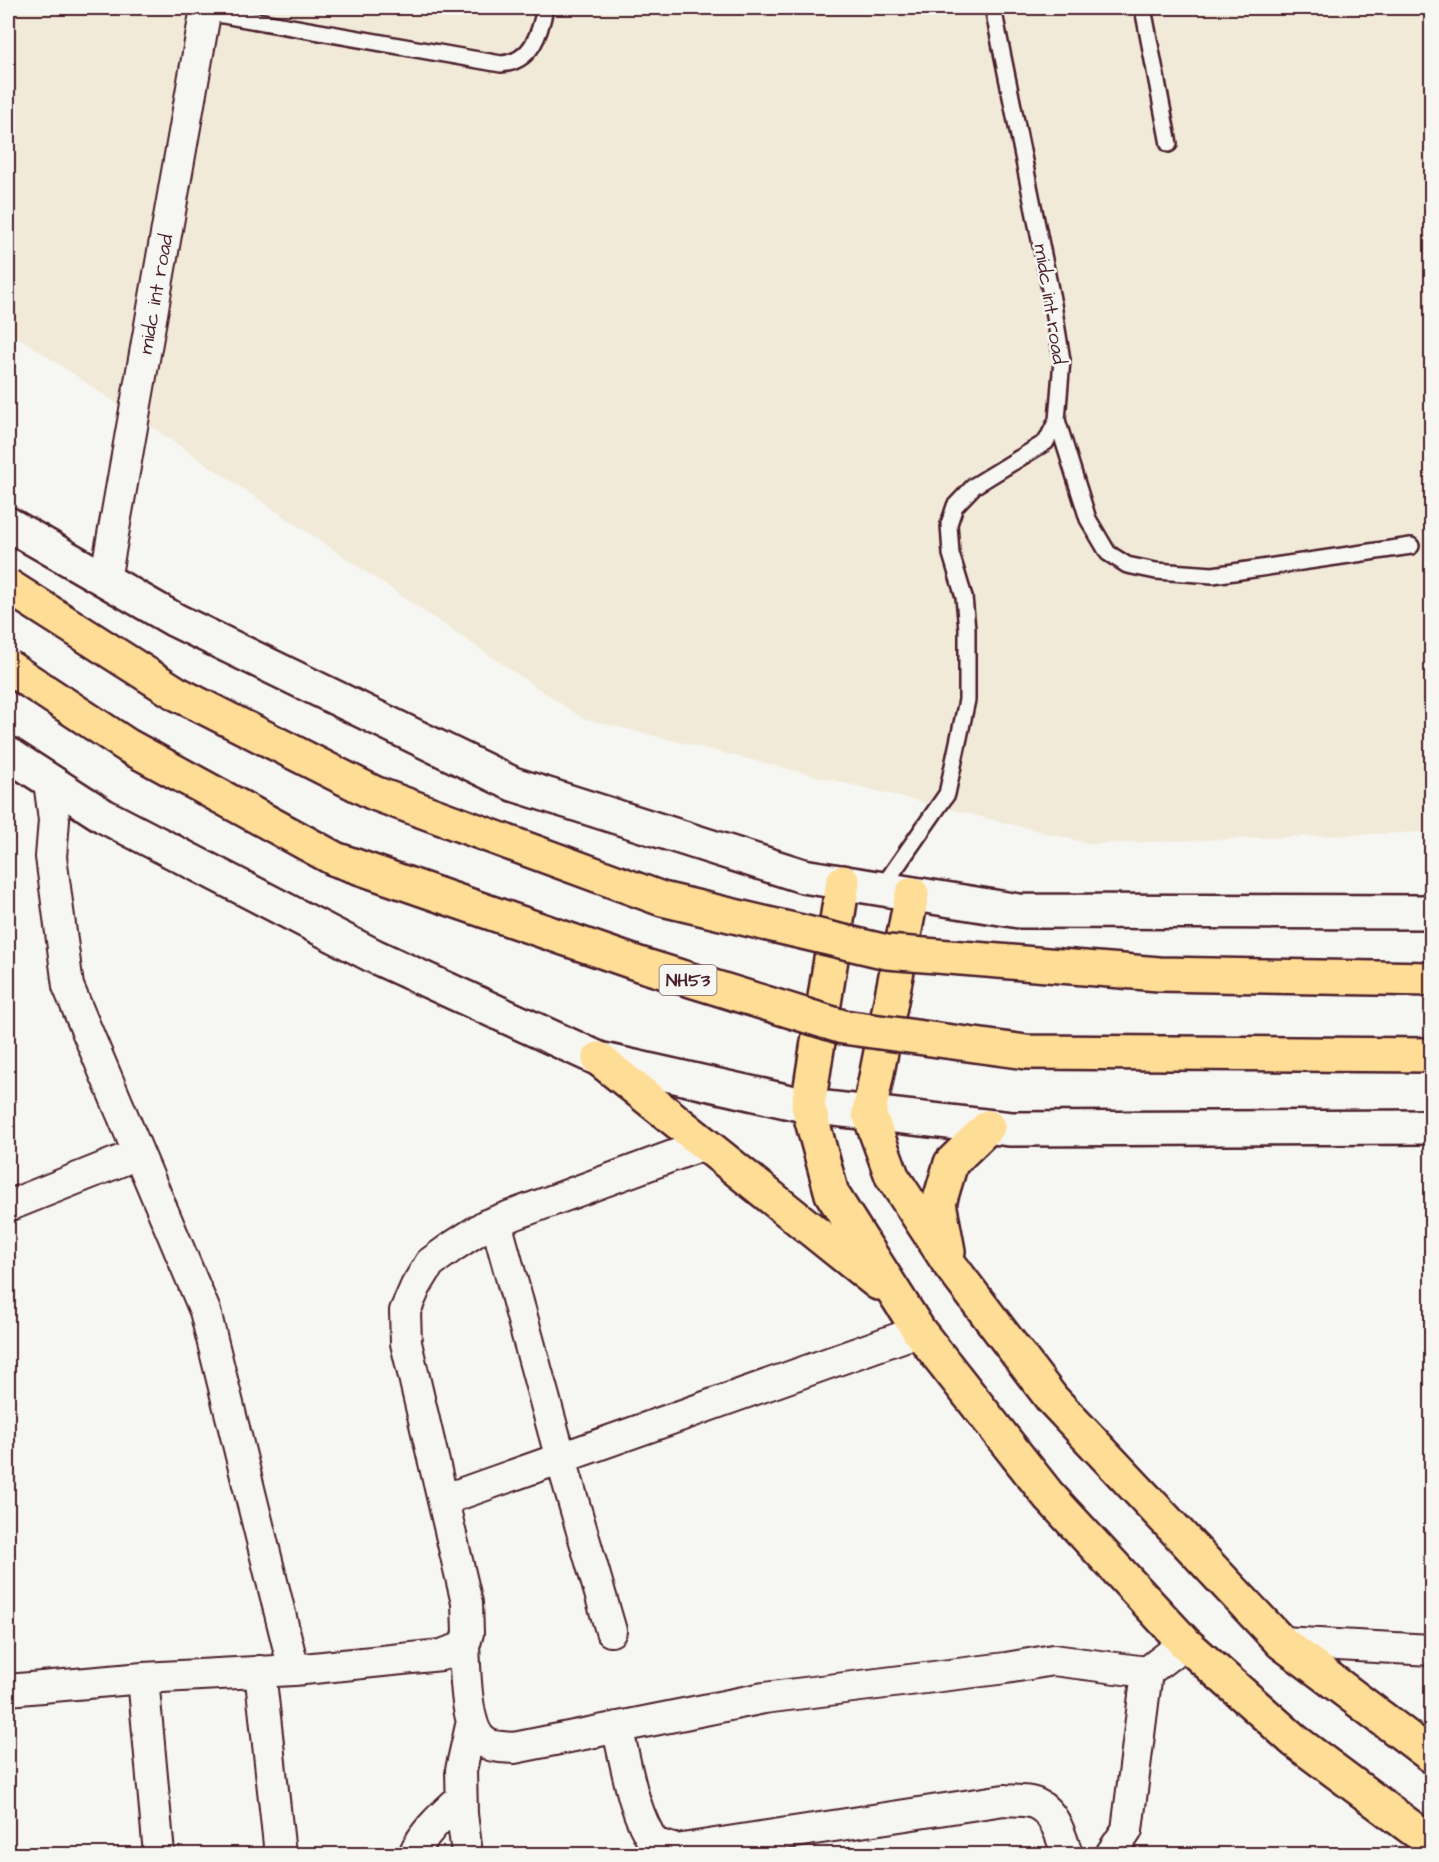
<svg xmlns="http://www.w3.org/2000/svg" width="1439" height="1862" viewBox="0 0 1439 1862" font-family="'Architects Daughter',sans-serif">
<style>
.built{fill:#f2ead9}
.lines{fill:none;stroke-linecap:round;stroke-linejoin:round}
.service-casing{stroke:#4a1f2b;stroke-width:20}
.minor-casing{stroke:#4a1f2b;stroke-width:34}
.tertiary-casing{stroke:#4a1f2b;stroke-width:38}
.primary-casing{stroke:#4a1f2b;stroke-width:38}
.service{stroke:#f6f6f2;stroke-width:15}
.minor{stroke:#f6f6f2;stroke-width:30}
.tertiary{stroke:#f6f6f2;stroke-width:33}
.primary{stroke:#fedd96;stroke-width:33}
.trunk-bridge-casing{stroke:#4a1f2b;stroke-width:38;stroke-linecap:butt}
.trunk-bridge{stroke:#fedd96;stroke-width:33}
.labels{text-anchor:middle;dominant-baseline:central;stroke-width:5;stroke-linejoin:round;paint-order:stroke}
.shield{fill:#f6f6f2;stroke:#7e6067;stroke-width:1.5}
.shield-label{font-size:18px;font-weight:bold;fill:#4a1f2b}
.street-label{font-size:20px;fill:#4a1f2b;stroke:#f6f6f2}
</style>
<rect width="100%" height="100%" fill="#f6f6f2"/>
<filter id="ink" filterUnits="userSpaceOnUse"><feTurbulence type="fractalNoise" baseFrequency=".0167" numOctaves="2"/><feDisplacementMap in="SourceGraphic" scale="12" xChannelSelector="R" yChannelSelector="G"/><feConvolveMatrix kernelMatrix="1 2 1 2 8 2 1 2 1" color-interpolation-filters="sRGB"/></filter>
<g filter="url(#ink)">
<path class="built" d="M 8,8 L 1431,8 L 1431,832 L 1091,844 L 582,718 L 8,330 Z"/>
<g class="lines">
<g class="service-casing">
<path id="service" d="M 1143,8 L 1169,144
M 206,12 L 501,64 C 532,62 540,33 545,8
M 1057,420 L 1088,519 L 1108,553 L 1127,565 L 1156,571 L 1213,575 L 1411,546
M 881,889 L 947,794 L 967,700 L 967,629 L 964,597 L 951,554 L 949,524 L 955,506 L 974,486 L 1046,442 L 1057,420 L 1062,360 L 1053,304 L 993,8"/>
</g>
<g class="minor-casing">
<path id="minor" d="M 105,580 L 206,8
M 49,781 L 54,820 L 51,857 L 68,986 L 205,1311 L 294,1670
M 8,1206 L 138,1154
M 496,1222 L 561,1459 L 611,1631
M 443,1500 L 919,1331
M 1281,1642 L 1432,1650
M 464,1647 C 466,1671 464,1730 486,1743 C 494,1748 506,1747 514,1748 L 764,1698 L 1006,1668 L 1053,1660 L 1147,1672 L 1185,1643
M 260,1671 L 280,1854
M 143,1678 L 159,1854
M 8,1690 L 143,1678 L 294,1670 L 441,1655 L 464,1647 L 468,1633 L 467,1603 L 406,1343 L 405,1311 L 416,1286 L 430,1263 L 452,1247 L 486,1225 L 705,1144
M 617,1727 C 627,1766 632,1810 654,1843 L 676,1850 L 1004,1800 C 1013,1801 1025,1800 1034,1803 C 1054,1810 1061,1836 1067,1854
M 414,1854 C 424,1831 443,1815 461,1798
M 467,1854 L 462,1814 L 461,1770 L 472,1721
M 1111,1854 L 1127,1830 L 1147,1672"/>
</g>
<g class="tertiary-casing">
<path id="tertiary" d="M 8,524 L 175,620 L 513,784 L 803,876 L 1019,911 L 1432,912
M 8,754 L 104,816 L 374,956 L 599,1059 L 808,1106 L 1011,1129 L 1432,1127"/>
</g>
<g class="primary-casing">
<path id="primary" d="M 843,882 L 808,1106 L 832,1194 L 919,1331 L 1048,1495 L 1185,1643 L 1295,1741 L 1432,1843
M 912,894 L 869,1113 L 892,1176 L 950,1265 L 1052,1399 L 1281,1642 L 1432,1756
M 599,1059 L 878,1283
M 948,1251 L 939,1203 L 951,1163 L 988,1127"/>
</g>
<use href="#service" class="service"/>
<use href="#minor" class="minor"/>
<use href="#tertiary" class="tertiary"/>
<use href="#primary" class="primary"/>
<g class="trunk-bridge-casing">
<path id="trunk-bridge" d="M 8,586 L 176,693 L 374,793 L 662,899 L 887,952 L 1159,974 L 1432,979
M 8,667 L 128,746 L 335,859 L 639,964 L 843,1027 L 1026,1052 L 1432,1055"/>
</g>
<use href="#trunk-bridge" class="trunk-bridge"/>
</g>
</g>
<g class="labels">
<rect class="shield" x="659.5" y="965" width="57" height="30" rx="4.5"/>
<g class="shield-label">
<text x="688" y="980">NH53</text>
</g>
<g class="street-label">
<text transform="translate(156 294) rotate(-80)">midc int road</text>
<text transform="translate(1050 304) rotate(81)">midc int road</text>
</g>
</g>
<rect width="1439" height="1862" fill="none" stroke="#f6f6f2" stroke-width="30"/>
<rect x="15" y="15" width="1409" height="1832" fill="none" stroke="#4a1f2b" stroke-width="2" filter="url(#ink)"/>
</svg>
